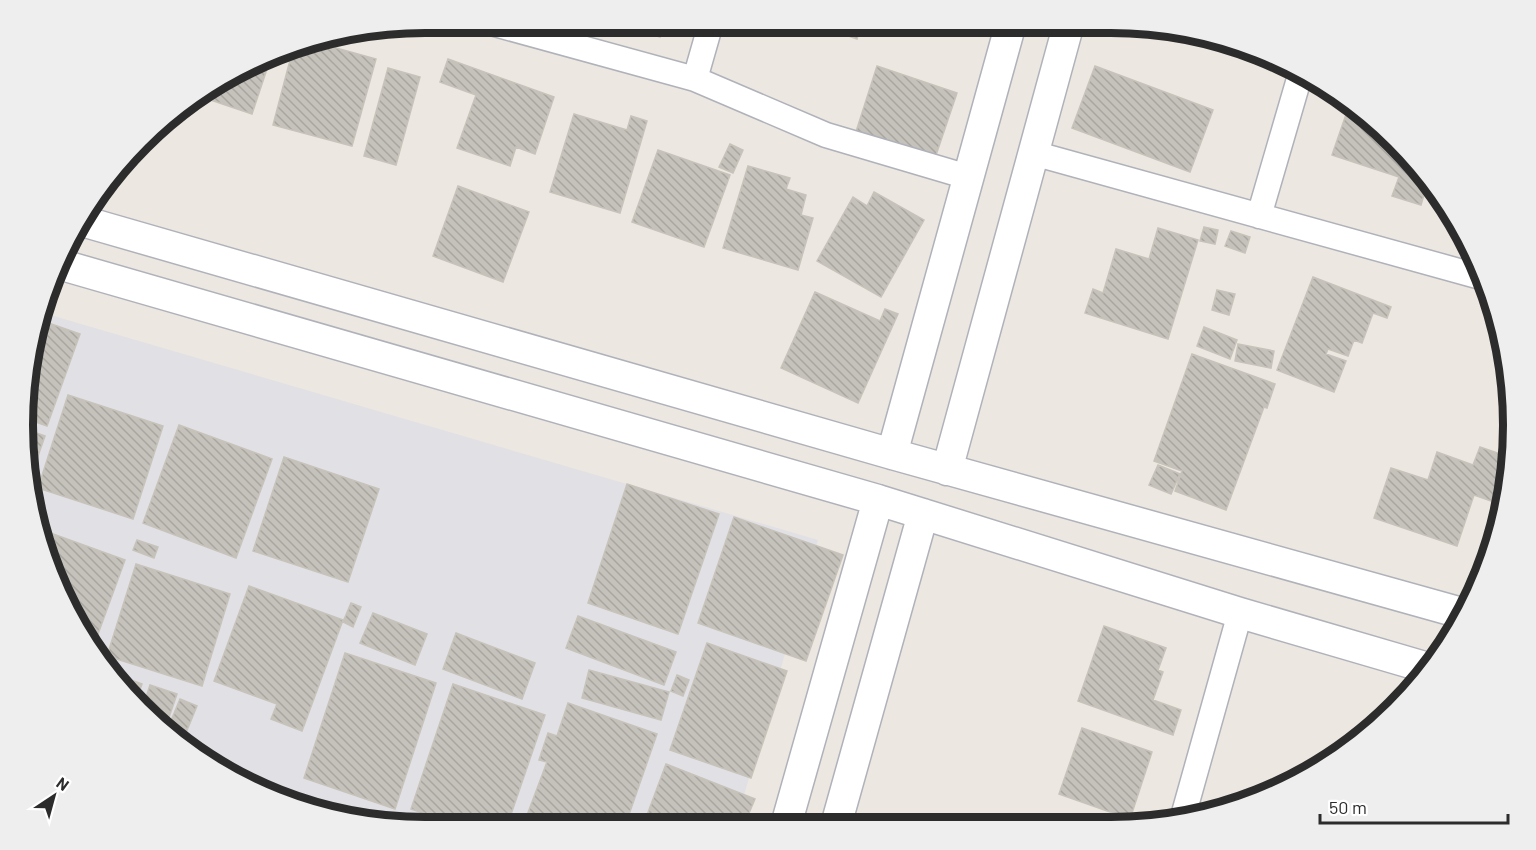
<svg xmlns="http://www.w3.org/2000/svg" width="1536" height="850" viewBox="0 0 1536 850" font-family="Barlow,sans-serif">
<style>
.industrial{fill:#e1e0e5}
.building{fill:url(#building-back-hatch);stroke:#c7c3ba;stroke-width:1.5}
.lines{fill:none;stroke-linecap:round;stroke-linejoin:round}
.minor-casing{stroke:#b0b2ba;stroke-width:27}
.tertiary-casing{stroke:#b0b2ba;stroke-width:33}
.minor{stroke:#fff;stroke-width:24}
.tertiary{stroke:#fff;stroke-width:30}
.rim{fill:none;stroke:#2c2c2c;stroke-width:8}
</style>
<defs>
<pattern id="building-back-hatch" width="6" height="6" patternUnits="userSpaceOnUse" patternTransform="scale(1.5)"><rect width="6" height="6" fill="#c5c1bb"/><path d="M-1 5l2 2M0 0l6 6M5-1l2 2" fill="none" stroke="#a9a6a1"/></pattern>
</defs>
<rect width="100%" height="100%" fill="#ece7e0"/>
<path class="industrial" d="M 40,312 L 818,540 L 735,826 L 399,827 L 296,806 L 223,773 L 122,690 L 53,579 L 23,451 L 36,321 Z"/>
<path class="building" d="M 618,23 L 664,23 L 660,37 Z
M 812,23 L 862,23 L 857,39 Z
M 311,41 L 376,59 L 352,146 L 273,125 L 294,45 Z
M 271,57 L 252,114 L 199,96 Z
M 448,59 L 554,97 L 535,154 L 516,147 L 510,166 L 457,148 L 476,95 L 440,82 Z
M 877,66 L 957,93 L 933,164 L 854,138 Z
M 1095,66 L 1213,110 L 1190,172 L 1072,128 Z
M 388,68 L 420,77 L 396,165 L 364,156 Z
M 1350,103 L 1377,123 L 1431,180 L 1438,192 L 1426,188 L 1421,205 L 1392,196 L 1399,177 L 1332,155 Z
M 574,114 L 627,130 L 631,116 L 647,121 L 620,213 L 550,192 Z
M 730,144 L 743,150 L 733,173 L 719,167 Z
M 658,150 L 730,175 L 704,247 L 632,222 Z
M 748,166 L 790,178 L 786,189 L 806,195 L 801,215 L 813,218 L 798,270 L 723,248 Z
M 458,186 L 529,212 L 503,282 L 433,256 Z
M 874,192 L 924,220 L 881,297 L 817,261 L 853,197 L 867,206 Z
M 1204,227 L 1218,230 L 1215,244 L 1200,241 Z
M 1158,228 L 1198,240 L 1168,339 L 1085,313 L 1093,289 L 1103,293 L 1116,249 L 1149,259 Z
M 1231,231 L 1250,237 L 1245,253 L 1225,246 Z
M 1313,277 L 1391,307 L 1387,318 L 1373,313 L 1362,343 L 1354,340 L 1348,356 L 1328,349 L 1326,354 L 1346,361 L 1334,392 L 1277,370 Z
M 1217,290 L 1235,294 L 1229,315 L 1212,310 Z
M 815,292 L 880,321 L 885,309 L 898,314 L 858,403 L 781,368 Z
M 37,319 L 80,334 L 47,426 L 27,419 Z
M 1204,327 L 1237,340 L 1230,359 L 1197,346 Z
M 1238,344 L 1274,351 L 1271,368 L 1235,361 Z
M 1192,354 L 1275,384 L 1267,408 L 1264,407 L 1226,510 L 1175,491 L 1182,471 L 1154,461 Z
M 68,395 L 163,426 L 133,519 L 38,488 Z
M 179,425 L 272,459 L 236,558 L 143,523 Z
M 25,429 L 45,436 L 30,479 L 23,451 Z
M 1480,447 L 1509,457 L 1494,502 L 1474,495 L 1457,546 L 1374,518 L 1391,468 L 1428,480 L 1437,452 L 1473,465 Z
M 284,457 L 379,489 L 348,582 L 253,551 Z
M 1158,465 L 1180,474 L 1171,494 L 1149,485 Z
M 627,484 L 719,514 L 678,634 L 588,603 Z
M 734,517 L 843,555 L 806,661 L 698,623 Z
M 42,530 L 125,560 L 94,645 L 53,579 Z
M 137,540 L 158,547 L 154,558 L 133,550 Z
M 136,564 L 230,594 L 202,686 L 107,656 Z
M 249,586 L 343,620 L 302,731 L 271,719 L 277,704 L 214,681 Z
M 351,603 L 361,607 L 353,627 L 343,622 Z
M 373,613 L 427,634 L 415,665 L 360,643 Z
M 578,616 L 676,652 L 664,685 L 566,648 Z
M 1104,626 L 1166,648 L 1158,670 L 1163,672 L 1153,700 L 1181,710 L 1173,735 L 1078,701 Z
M 456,633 L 535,663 L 522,699 L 443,669 Z
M 707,643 L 787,671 L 751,778 L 670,750 Z
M 345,653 L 436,683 L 395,809 L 304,778 Z
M 589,670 L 669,692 L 661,720 L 582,698 Z
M 111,673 L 142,684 L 136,701 L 122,690 Z
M 677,675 L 689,680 L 683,696 L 671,691 Z
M 453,684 L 545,715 L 507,826 L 461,826 L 411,809 Z
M 150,685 L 177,694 L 166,726 L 143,707 Z
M 180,699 L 197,706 L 183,740 L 168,728 Z
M 568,703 L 657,734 L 625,826 L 523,826 L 547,762 L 539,760 L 548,733 L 557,736 Z
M 1082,728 L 1152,752 L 1130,819 L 1059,794 Z
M 666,764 L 755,799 L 744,825 L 643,826 Z
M 1056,816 L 1079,824 L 1053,824 Z"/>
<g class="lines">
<g class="minor-casing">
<path id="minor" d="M 491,23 L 695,79 L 826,135 L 968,177
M 695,79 L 711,23
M 1033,153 L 1484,278
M 1259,216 L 1301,72
M 1182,820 L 1240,613"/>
</g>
<g class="tertiary-casing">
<path id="tertiary" d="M 82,221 L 892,454 L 1465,614
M 62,265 L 878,500 L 1240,613 L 1428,668
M 892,454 L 1011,23
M 947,470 L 1069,23
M 786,825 L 878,500
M 836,825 L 923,514"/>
</g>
<use href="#minor" class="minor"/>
<use href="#tertiary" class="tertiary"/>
</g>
<path d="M0 0H1536V850H0ZM425 33H1111A392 392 0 0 1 1503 425V425A392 392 0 0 1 1111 817H425A392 392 0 0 1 33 425V425A392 392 0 0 1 425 33Z" fill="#eee" fill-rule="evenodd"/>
<path class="rim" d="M425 33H1111A392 392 0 0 1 1503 425V425A392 392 0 0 1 1111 817H425A392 392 0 0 1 33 425V425A392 392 0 0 1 425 33Z"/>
<g transform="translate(54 796) rotate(36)" stroke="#ffffff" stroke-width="4.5" paint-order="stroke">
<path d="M0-4.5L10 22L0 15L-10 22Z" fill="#2c2c2c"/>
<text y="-9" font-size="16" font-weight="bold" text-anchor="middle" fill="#2c2c2c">N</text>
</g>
<path d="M1320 814v9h188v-9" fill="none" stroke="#2c2c2c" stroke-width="3"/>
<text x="1329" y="814" font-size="18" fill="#2c2c2c" stroke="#ffffff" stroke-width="4.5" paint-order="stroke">50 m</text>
</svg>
